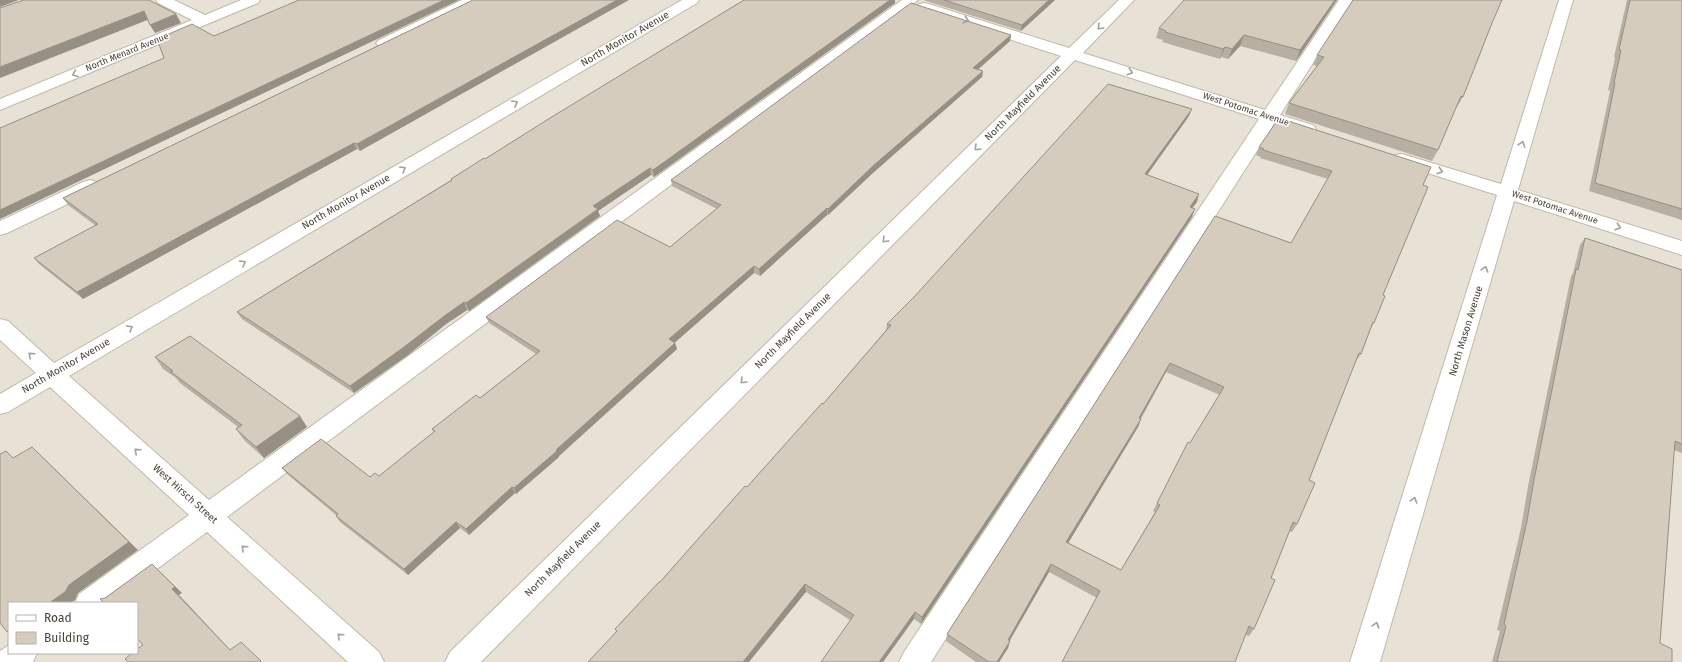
<svg xmlns="http://www.w3.org/2000/svg" width="1682" height="662" viewBox="0 0 1682 662" font-family="'Fira Sans',sans-serif">
<style>
.residential{fill:#e8e2d6;fill-rule:evenodd}
.lines{fill:none;stroke-linecap:round;stroke-linejoin:round}
.minor-casing{stroke:#c0b8aa;stroke-width:2}
.minor{fill:#fff;fill-rule:evenodd}
.wall{fill:#b8afa3;fill-rule:evenodd}
.shaded-wall{fill:#968f84}
.building{fill:#d6ccbd;stroke:#968f84;fill-rule:evenodd}
.oneway{stroke:#a3a09a}
.labels{text-anchor:middle;dominant-baseline:central;stroke-width:3;stroke-linejoin:round;paint-order:stroke}
.far-street-label{font-size:9px;fill:#474036;stroke:#fff}
.street-label{font-size:10px;fill:#474036;stroke:#fff}
</style>
<rect width="100%" height="100%" fill="#f4f0e8"/>
<path class="residential" d="M 0,0 L 1682,0 L 1682,662 L 0,662 ZM 9,603 L 137,603 L 137,653 L 9,653 Z"/>
<g class="lines">
<g class="minor-casing">
<path id="minor" d="M 156,0 L 174,0 L 205,15 L 241,0 L 260,0 L 258,3 L 0,110 L 0,99 L 192,20 L 158,3 Z
M 462,0 L 480,0 L 478,3 L 389,46 L 384,48 L 379,46 L 376,43 L 379,40 Z
M 682,0 L 699,0 L 697,3 L 69,376 L 209,500 L 902,0 L 918,0 L 227,517 L 379,652 L 384,662 L 348,662 L 207,532 L 111,603 L 75,603 L 79,594 L 189,515 L 50,387 L 8,412 L 0,414 L 0,394 L 36,373 L 0,340 L 0,319 L 8,321 L 54,363 Z
M 1119,0 L 1134,0 L 1083,53 L 1265,110 L 1339,0 L 1353,0 L 1280,115 L 1313,125 L 1316,129 L 1313,133 L 1307,134 L 1274,124 L 931,662 L 899,662 L 904,652 L 1259,119 L 1075,60 L 481,662 L 445,662 L 450,652 L 1061,56 L 919,10 L 917,7 L 919,4 L 924,3 L 929,4 L 1069,48 Z
M 1559,0 L 1573,0 L 1518,190 L 1682,241 L 1682,255 L 1514,201 L 1380,662 L 1350,662 L 1497,195 L 1396,163 L 1393,159 L 1396,155 L 1402,154 L 1501,184 Z
M 90,180 L 97,182 L 99,186 L 97,190 L 7,233 L 0,235 L 0,221 L 83,182 Z
M 9,645 L 9,653 L 37,653 L 33,662 L 0,662 L 0,651 Z"/>
</g>
<use href="#minor" class="minor"/>
</g>
<path class="wall" d="M 473,0 L 360,151 L 357,149 L 83,299 L 39,264 L 34,258 L 96,226 L 68,205 L 63,198 Z
M 744,0 L 895,0 L 895,3 L 654,177 L 651,175 L 598,211 L 600,216 L 469,311 L 467,310 L 446,324 L 408,355 L 354,393 L 242,319 L 237,312 L 451,180 L 451,179 L 485,159 Z
M 923,0 L 1055,0 L 1021,31 Z
M 1337,0 L 1296,61 L 1240,46 L 1228,59 L 1221,57 L 1220,59 L 1162,42 L 1163,40 L 1156,38 L 1159,28 Z
M 1627,0 L 1682,0 L 1682,220 L 1589,191 L 1610,91 L 1608,90 L 1615,58 L 1614,57 Z
M 1492,23 L 1463,97 L 1457,107 L 1456,107 L 1438,150 L 1432,161 L 1285,114 L 1289,103 L 1317,66 L 1313,65 L 1317,55 Z
M 1011,35 L 1010,41 L 978,69 L 983,71 L 982,77 L 874,172 L 828,215 L 827,215 L 760,276 L 754,273 L 675,342 L 677,349 L 559,456 L 559,457 L 516,494 L 515,493 L 469,535 L 460,528 L 408,575 L 340,522 L 336,516 L 336,515 L 287,474 L 282,468 L 370,477 L 379,476 L 434,433 L 432,429 L 480,398 L 536,354 L 489,323 L 486,317 L 670,247 L 717,209 L 672,186 L 671,180 Z
M 1189,116 L 1147,175 L 1197,202 L 1192,208 L 1192,217 L 921,624 L 914,619 L 850,620 L 806,592 L 616,632 L 615,629 L 660,582 L 823,404 L 886,330 L 887,324 Z
M 1259,147 L 1423,185 L 1383,295 L 1374,323 L 1370,330 L 1361,354 L 1355,362 L 1309,480 L 1297,524 L 1292,532 L 1289,531 L 1271,578 L 1254,629 L 1249,636 L 1246,635 L 1097,598 L 1049,572 L 1010,640 L 1008,648 L 999,662 L 976,662 L 946,641 L 947,634 L 1215,216 L 1291,243 L 1328,179 L 1260,158 L 1261,157 L 1256,155 ZM 1166,372 L 1220,395 L 1190,443 L 1157,503 L 1153,511 L 1155,512 L 1121,570 L 1068,543 L 1138,427 L 1141,419 Z
M 1585,238 L 1682,270 L 1682,453 L 1674,450 L 1660,643 L 1672,662 L 1492,662 L 1500,631 L 1497,630 L 1521,528 L 1528,486 L 1571,276 L 1573,273 L 1580,245 Z
M 155,357 L 307,427 L 264,458 L 244,440 L 236,429 L 238,427 L 180,383 L 176,378 L 163,369 Z"/>
<path class="shaded-wall" d="M 0,0 L 19,0 L 0,7 Z
M 444,0 L 459,0 L 0,219 L 0,210 Z
M 617,0 L 629,0 L 360,151 L 357,144 Z
M 890,0 L 895,0 L 895,3 L 654,177 L 653,170 Z
M 1049,0 L 1055,0 L 1021,31 L 1022,25 Z
M 1335,0 L 1337,0 L 1296,61 L 1300,50 Z
M 144,11 L 150,19 L 0,78 L 0,67 Z
M 176,14 L 181,23 L 155,33 L 150,25 Z
M 1011,35 L 1010,41 L 973,74 L 973,68 Z
M 1244,35 L 1240,46 L 1228,59 L 1232,49 Z
M 1225,47 L 1221,57 L 1220,59 L 1223,49 Z
M 983,71 L 982,77 L 874,172 L 828,215 L 828,209 L 874,165 Z
M 1192,109 L 1189,116 L 1142,182 L 1145,174 Z
M 354,143 L 357,149 L 83,299 L 77,292 Z
M 650,168 L 651,175 L 598,211 L 600,216 L 469,311 L 466,303 L 593,206 Z
M 1199,194 L 1197,202 L 1187,215 L 1190,207 Z
M 827,208 L 827,215 L 760,276 L 759,269 Z
M 1195,209 L 1192,217 L 921,624 L 922,617 Z
M 754,266 L 754,273 L 671,346 L 669,339 Z
M 464,302 L 467,310 L 446,324 L 408,355 L 354,393 L 350,386 L 443,317 Z
M 675,343 L 677,349 L 559,456 L 559,457 L 516,494 L 514,488 Z
M 1170,363 L 1166,372 L 1136,426 L 1139,418 Z
M 300,416 L 307,427 L 264,458 L 256,447 Z
M 1141,419 L 1138,427 L 1064,550 L 1066,542 Z
M 32,447 L 138,550 L 78,593 L 75,600 L 70,603 L 49,603 Z
M 512,487 L 515,493 L 469,535 L 466,529 Z
M 456,522 L 460,528 L 408,575 L 404,569 Z
M 152,564 L 182,593 L 179,595 L 236,656 L 172,589 Z
M 1051,564 L 1049,572 L 1006,647 L 1008,640 Z
M 805,584 L 806,592 L 749,662 L 743,662 Z
M 915,612 L 914,619 L 883,662 L 879,662 Z
M 1010,641 L 1008,648 L 999,662 L 997,662 Z"/>
<path class="building" d="M 24,0 L 149,0 L 176,14 L 150,25 L 144,11 L 0,67 L 0,8 Z
M 299,0 L 444,0 L 0,210 L 0,128 L 164,58 L 157,39 L 192,24 L 214,36 Z
M 473,0 L 617,0 L 357,144 L 354,143 L 77,292 L 34,258 L 98,224 L 63,198 Z
M 744,0 L 890,0 L 653,170 L 650,168 L 593,206 L 598,209 L 466,303 L 464,302 L 443,317 L 404,347 L 350,386 L 237,312 L 452,180 L 451,179 L 484,158 L 485,159 L 550,118 Z
M 944,0 L 1049,0 L 1022,25 Z
M 1184,0 L 1335,0 L 1300,50 L 1244,35 L 1232,49 L 1225,47 L 1223,49 L 1165,32 L 1166,31 L 1159,28 Z
M 1353,0 L 1502,0 L 1492,23 L 1463,97 L 1461,96 L 1438,150 L 1289,103 L 1324,57 L 1317,55 Z
M 1630,0 L 1682,0 L 1682,209 L 1595,183 L 1615,83 L 1614,83 L 1621,50 L 1619,50 Z
M 911,3 L 1011,35 L 973,68 L 983,71 L 874,165 L 828,209 L 827,208 L 759,269 L 754,266 L 669,339 L 675,343 L 556,450 L 557,451 L 514,488 L 512,487 L 466,529 L 456,522 L 404,569 L 336,516 L 338,514 L 282,468 L 321,439 L 370,477 L 375,473 L 379,476 L 435,431 L 432,429 L 476,395 L 480,398 L 540,351 L 486,317 L 617,220 L 670,247 L 721,205 L 671,180 Z
M 1108,84 L 1192,109 L 1145,174 L 1199,194 L 1190,207 L 1195,209 L 922,617 L 915,612 L 879,662 L 821,662 L 854,615 L 805,584 L 743,662 L 588,662 L 617,631 L 615,629 L 659,582 L 660,582 L 745,486 L 747,487 L 822,403 L 823,404 L 891,325 L 887,324 L 914,297 Z
M 1279,118 L 1431,167 L 1423,185 L 1428,187 L 1383,295 L 1385,296 L 1374,323 L 1373,322 L 1361,354 L 1359,353 L 1309,480 L 1315,483 L 1297,524 L 1293,522 L 1271,578 L 1275,580 L 1254,629 L 1249,626 L 1235,662 L 1062,662 L 1100,591 L 1051,564 L 1008,640 L 1010,641 L 997,662 L 989,662 L 947,634 L 1215,216 L 1291,243 L 1332,171 L 1263,150 L 1264,149 L 1259,147 ZM 1170,363 L 1224,387 L 1190,443 L 1188,442 L 1157,503 L 1160,505 L 1121,570 L 1066,542 L 1141,419 L 1139,418 Z
M 1585,238 L 1682,270 L 1682,444 L 1675,441 L 1660,643 L 1672,649 L 1672,662 L 1497,662 L 1506,626 L 1504,624 L 1527,521 L 1534,480 L 1576,269 L 1578,270 Z
M 190,336 L 300,416 L 256,447 L 236,429 L 242,425 L 171,372 L 173,371 L 155,357 Z
M 32,447 L 129,542 L 69,585 L 65,592 L 49,603 L 9,603 L 9,630 L 7,632 L 0,623 L 0,454 L 6,451 L 13,458 Z
M 152,564 L 175,587 L 172,589 L 230,650 L 241,642 L 261,661 L 260,662 L 128,662 L 125,659 L 132,653 L 137,653 L 137,649 L 143,645 L 137,638 L 137,603 L 104,603 L 100,599 L 105,598 Z"/>
<defs><path id="oneway-chevron" d="M-2-3.5L2.5 0L-2 3.5" fill="none" stroke-width="1.6" stroke-linecap="round" stroke-linejoin="round"/></defs>
<g class="oneway">
<use href="#oneway-chevron" transform="translate(966 20) rotate(18)"/>
<use href="#oneway-chevron" transform="translate(1100 27) rotate(135)"/>
<use href="#oneway-chevron" transform="translate(1130 72) rotate(18)"/>
<use href="#oneway-chevron" transform="translate(75 74) rotate(158)"/>
<use href="#oneway-chevron" transform="translate(515 103) rotate(-30)"/>
<use href="#oneway-chevron" transform="translate(1522 144) rotate(-73)"/>
<use href="#oneway-chevron" transform="translate(977 148) rotate(135)"/>
<use href="#oneway-chevron" transform="translate(403 169) rotate(-30)"/>
<use href="#oneway-chevron" transform="translate(1440 171) rotate(18)"/>
<use href="#oneway-chevron" transform="translate(1618 227) rotate(18)"/>
<use href="#oneway-chevron" transform="translate(885 240) rotate(135)"/>
<use href="#oneway-chevron" transform="translate(243 263) rotate(-30)"/>
<use href="#oneway-chevron" transform="translate(1485 269) rotate(-73)"/>
<use href="#oneway-chevron" transform="translate(130 328) rotate(-30)"/>
<use href="#oneway-chevron" transform="translate(31 355) rotate(-138)"/>
<use href="#oneway-chevron" transform="translate(743 381) rotate(135)"/>
<use href="#oneway-chevron" transform="translate(137 451) rotate(-138)"/>
<use href="#oneway-chevron" transform="translate(1414 500) rotate(-73)"/>
<use href="#oneway-chevron" transform="translate(244 548) rotate(-138)"/>
<use href="#oneway-chevron" transform="translate(1376 625) rotate(-73)"/>
<use href="#oneway-chevron" transform="translate(340 636) rotate(-138)"/>
</g>
<g class="labels">
<g class="far-street-label">
<text transform="translate(127 52) rotate(-22)">North Menard Avenue</text>
<text transform="translate(1246 109) rotate(18)">West Potomac Avenue</text>
<text transform="translate(1555 207) rotate(18)">West Potomac Avenue</text>
</g>
<g class="street-label">
<text transform="translate(625 39) rotate(-30)">North Monitor Avenue</text>
<text transform="translate(1023 103) rotate(-45)">North Mayfield Avenue</text>
<text transform="translate(346 202) rotate(-30)">North Monitor Avenue</text>
<text transform="translate(793 331) rotate(-45)">North Mayfield Avenue</text>
<text transform="translate(1466 331) rotate(-73)">North Mason Avenue</text>
<text transform="translate(66 366) rotate(-30)">North Monitor Avenue</text>
<text transform="translate(185 494) rotate(42)">West Hirsch Street</text>
<text transform="translate(563 559) rotate(-45)">North Mayfield Avenue</text>
</g>
</g>
<rect x="8" y="602" width="130" height="52" fill="#ffffff" stroke="#b5b3af"/>
<rect x="16" y="615" width="20" height="6" fill="#ffffff" stroke="#b5b3af"/>
<text x="44" y="622" font-size="12" fill="#474036">Road</text>
<rect x="16" y="632" width="20" height="12" fill="#d6ccbd" stroke="#b5b3af"/>
<text x="44" y="642" font-size="12" fill="#474036">Building</text>
</svg>
